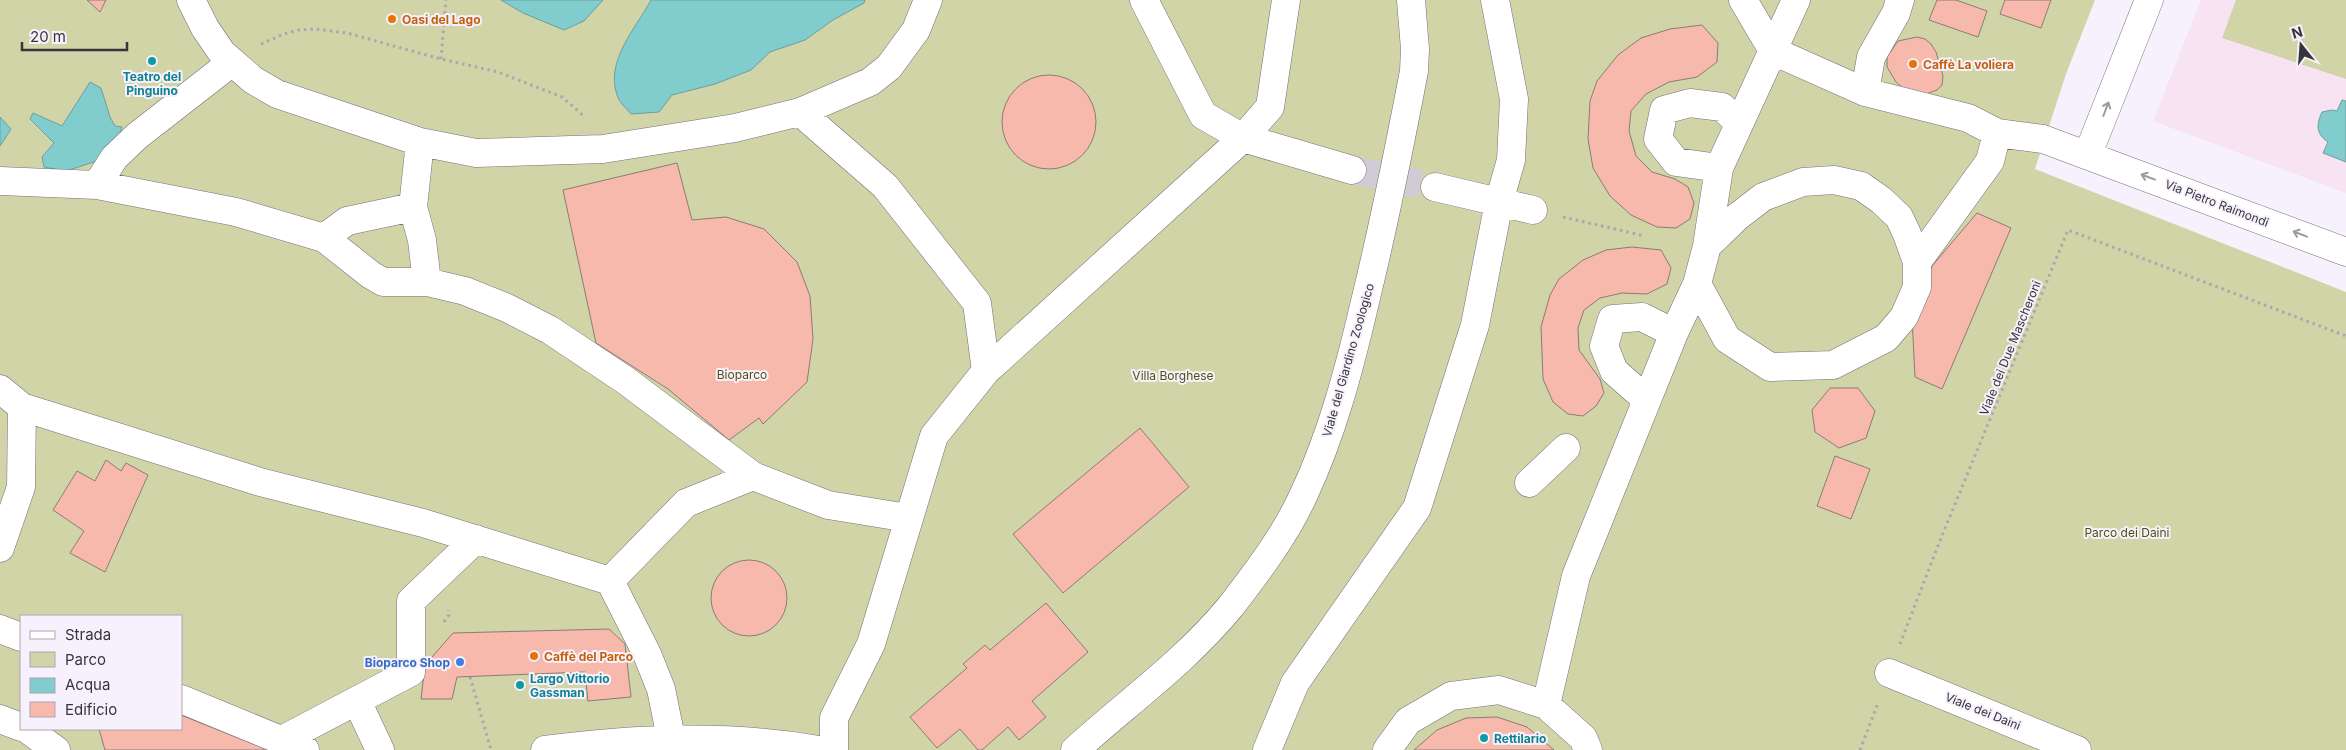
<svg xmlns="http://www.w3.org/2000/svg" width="2346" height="750" viewBox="0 0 2346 750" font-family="Inter,sans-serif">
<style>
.commercial{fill:#f8e3f3}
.green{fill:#d0d4a7;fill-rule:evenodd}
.water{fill:#81cccd;stroke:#6b9fa1}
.building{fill:#f8b9ad;stroke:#8b7b78}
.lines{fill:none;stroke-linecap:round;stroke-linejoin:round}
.minor-tunnel{stroke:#d1cbd6;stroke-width:28;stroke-dasharray:28 14;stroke-linecap:butt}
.minor-casing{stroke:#766f7b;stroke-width:29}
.path{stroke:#aba6af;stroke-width:3;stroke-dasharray:2.5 4;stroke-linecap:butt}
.minor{stroke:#fff;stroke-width:28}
.oneway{stroke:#9b9a9c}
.food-dot{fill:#e8710a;stroke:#f7f1fd;stroke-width:2}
.culture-dot{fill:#0f9aa8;stroke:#f7f1fd;stroke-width:2}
.shop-dot{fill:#3f7fe0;stroke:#f7f1fd;stroke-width:2}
.labels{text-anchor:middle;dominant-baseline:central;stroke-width:4;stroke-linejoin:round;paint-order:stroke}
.food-label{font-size:12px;font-weight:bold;fill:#c56008;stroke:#f7f1fd;text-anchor:start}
.culture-label{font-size:12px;font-weight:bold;fill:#0d838f;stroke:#f7f1fd;text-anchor:start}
.street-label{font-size:12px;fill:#37353a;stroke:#f7f1fd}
.park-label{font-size:12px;fill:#4f5110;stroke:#f7f1fd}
.shop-label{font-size:12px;font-weight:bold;fill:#366cbe;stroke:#f7f1fd;text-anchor:end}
</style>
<rect width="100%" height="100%" fill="#f7f1fd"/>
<path class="commercial" d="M 2201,0 L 2346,0 L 2346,193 L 2153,121 Z"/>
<path class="green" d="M 0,0 L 2095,0 L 2066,74 L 2035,169 L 2346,292 L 2346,750 L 0,750 ZM 21,616 L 181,616 L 181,729 L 21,729 Z
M 2236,0 L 2346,0 L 2346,79 L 2222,38 Z"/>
<path class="water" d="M 501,0 L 603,0 L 584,21 L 564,30 L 523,13 Z
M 651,0 L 865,0 L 864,3 L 833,20 L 805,40 L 770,52 L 751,70 L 715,84 L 672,95 L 659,112 L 631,114 C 626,108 619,102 617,95 C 605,61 636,28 651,0 Z
M 90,82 L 101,88 L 110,117 L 115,126 L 122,127 L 116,144 L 94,162 L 66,171 L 44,167 L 42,157 L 54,143 L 30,119 L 33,113 L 62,126 Z
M 2342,100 L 2346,101 L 2346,162 L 2323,153 L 2328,142 C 2316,134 2316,125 2322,112 L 2332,110 L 2337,111 Z
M 0,117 L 11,129 L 0,146 Z"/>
<path class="building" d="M 87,0 L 106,0 L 100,12 Z
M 1937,0 L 1956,0 L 1987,11 L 1978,37 L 1929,20 Z
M 2005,0 L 2051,0 L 2041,28 L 2000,14 Z
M 1702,25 L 1718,43 L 1717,62 L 1697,77 L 1669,82 L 1646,94 L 1631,111 L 1629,131 L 1636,156 L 1652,172 L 1675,179 L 1688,187 L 1694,203 L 1690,219 L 1676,228 L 1657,227 L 1631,215 L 1610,196 L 1593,168 L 1588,139 L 1590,101 L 1597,81 L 1618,55 L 1641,38 L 1670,29 Z
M 1917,37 L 1925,39 L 1931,44 L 1936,52 L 1943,76 L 1942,85 L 1937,90 L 1926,94 L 1903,88 L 1896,82 L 1887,67 L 1887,57 L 1898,41 Z
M1002 122a47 47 0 1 1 94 0a47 47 0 1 1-94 0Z
M 677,163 L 692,220 L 726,217 L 764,229 L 797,262 L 810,296 L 813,339 L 807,382 L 763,424 L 759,418 L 729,440 L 668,389 L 596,343 L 563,190 Z
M 1977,213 L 2011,228 L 1942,389 L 1915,377 L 1912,317 L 1932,266 Z
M 1632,247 L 1661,250 L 1671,268 L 1667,284 L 1647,294 L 1622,293 L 1600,298 L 1584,310 L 1578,328 L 1579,350 L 1600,379 L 1604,393 L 1596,406 L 1583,416 L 1568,414 L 1553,402 L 1543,379 L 1541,327 L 1550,295 L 1559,279 L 1583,260 L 1606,250 Z
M 1830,388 L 1858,388 L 1875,411 L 1866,438 L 1839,448 L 1815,432 L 1812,410 Z
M 1140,428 L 1189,487 L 1063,593 L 1013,534 Z
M 1835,456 L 1870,469 L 1851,519 L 1817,506 Z
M 106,460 L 121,471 L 126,463 L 148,475 L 105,572 L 70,553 L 84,531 L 53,510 L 77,471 L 95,481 Z
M711 598a38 38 0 1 1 76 0a38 38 0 1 1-76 0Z
M 1046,603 L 1088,652 L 1032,701 L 1046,717 L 1019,740 L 1008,727 L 982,750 L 978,750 L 960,729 L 937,748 L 910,717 L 967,668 L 963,664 L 985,645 L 990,650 Z
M 609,629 L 625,644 L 631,697 L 588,701 L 585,672 L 457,677 L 452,699 L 421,699 L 425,665 L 453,633 Z
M 181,715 L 268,750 L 105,750 L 99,729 L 181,729 Z
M 1497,717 L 1527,727 L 1554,750 L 1414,750 L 1437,730 L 1466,718 Z"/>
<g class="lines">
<path class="minor-tunnel" d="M 1352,170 L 1435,187"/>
<g class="minor-casing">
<path id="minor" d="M 191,0 L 205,28 L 222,53 L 253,80 L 277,94 L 420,142 L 476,153 L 603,149 L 735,128 L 800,112 L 870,82 L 889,67 L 916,30 L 928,0
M 1144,0 L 1203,115 L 1243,138 L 1352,170
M 1743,0 L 1773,51 L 1865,92 L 1968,118 L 1997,133 L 2043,139 L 2346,252
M 1865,92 L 1871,57 L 1896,13 L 1900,0
M 800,112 L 885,186 L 977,303 L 986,371
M 2088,154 L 2149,0
M 1719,168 L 1676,162 L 1658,139 L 1664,110 L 1690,103 L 1722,107 L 1739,123
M 0,181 L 97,185 L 236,212 L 324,238 L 371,275 L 383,282 L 427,282 L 465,291 L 507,308 L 550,330 L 625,380 L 753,476 L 828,505 L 908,518
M 97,185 L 114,158 L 137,136 L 232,62
M 1435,187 L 1533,210
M 413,207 L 420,142
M 324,238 L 347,221 L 413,207 L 422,240 L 427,282
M 1917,262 L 1990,161 L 1997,133
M 1697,284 L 1727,339 L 1770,367 L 1833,365 L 1886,338 L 1904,317 L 1917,287 L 1917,262 L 1907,234 L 1899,217 L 1881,200 L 1861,186 L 1834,180 L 1803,182 L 1763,197 L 1737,217 L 1707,246
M 0,389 L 22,407 L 21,487 L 0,548
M 1647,400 L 1614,371 L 1604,346 L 1612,319 L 1642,317 L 1674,333
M 22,407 L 260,482 L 423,523 L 610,581 L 686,503 L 753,476
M 1529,483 L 1566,448
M 610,581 L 647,654 L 661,689 L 671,738
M 0,629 L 21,637
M 1889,673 L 2077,750
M 181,699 L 305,750
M 357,701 L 380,750
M 1546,705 L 1576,576 L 1674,333 L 1697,284 L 1707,246 L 1719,168 L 1796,0
M 0,719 L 21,727
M 27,729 L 56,750
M 282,740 L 411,672 L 411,601 L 476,539
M 545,750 C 637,738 727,734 819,750
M 834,750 L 834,718 L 871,644 L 934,436 L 986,371 L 1243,138 L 1270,107 L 1286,0
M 1075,750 C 1127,703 1186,661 1231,606 C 1258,571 1286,534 1304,494 C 1332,434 1349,370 1364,306 C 1383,228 1399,150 1414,71 L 1415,49 L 1411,0
M 1267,750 L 1295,683 L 1417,508 L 1475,325 L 1499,202 L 1511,160 L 1514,99 L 1495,0
M 1387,750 L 1408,721 L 1451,696 L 1499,690 L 1546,705 L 1583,738 L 1588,750"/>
</g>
<path class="path" d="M 261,44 L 284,34 L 299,30 L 315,29 L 347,33 L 441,59 L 498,72 L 562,97 L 585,117
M 441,59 L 446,0
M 1563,217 L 1645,236
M 444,622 L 449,615 L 448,610
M 1900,644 L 1941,538 L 2068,230 L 2346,336
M 470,677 L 491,750
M 1860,750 L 1878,703"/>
<use href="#minor" class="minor"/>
</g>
<defs><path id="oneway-shaft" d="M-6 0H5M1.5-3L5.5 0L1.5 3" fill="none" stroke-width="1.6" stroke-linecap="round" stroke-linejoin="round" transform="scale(1.25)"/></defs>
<g class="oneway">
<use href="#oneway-shaft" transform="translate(2106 109) rotate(-69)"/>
<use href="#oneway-shaft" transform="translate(2148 177) rotate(-159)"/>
<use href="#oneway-shaft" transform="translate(2300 234) rotate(-159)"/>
</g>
<g class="food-dot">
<circle cx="392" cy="19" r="5"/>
<circle cx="1913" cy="64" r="5"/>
<circle cx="534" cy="656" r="5"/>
</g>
<g class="culture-dot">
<circle cx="152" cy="61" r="5"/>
<circle cx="520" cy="685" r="5"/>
<circle cx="1484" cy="738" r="5"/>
</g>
<circle class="shop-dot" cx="460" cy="662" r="5"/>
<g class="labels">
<g class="food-label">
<text x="402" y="19">Oasi del Lago</text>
<text x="1923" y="64">Caffè La voliera</text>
<text x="544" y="656">Caffè del Parco</text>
</g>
<g class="culture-label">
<text x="152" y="76" text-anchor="middle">Teatro del<tspan x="152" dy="14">Pinguino</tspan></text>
<text x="530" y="678">Largo Vittorio<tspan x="530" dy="14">Gassman</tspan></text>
<text x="1494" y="738">Rettilario</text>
</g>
<g class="street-label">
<text transform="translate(2217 203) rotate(21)">Via Pietro Raimondi</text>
<text transform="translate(2010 348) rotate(-68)">Viale dei Due Mascheroni</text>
<text transform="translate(1348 360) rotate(-74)">Viale del Giardino Zoologico</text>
<text transform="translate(1983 711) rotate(22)">Viale dei Daini</text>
</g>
<g class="park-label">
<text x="742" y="374">Bioparco</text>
<text x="1173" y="375">Villa Borghese</text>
<text x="2127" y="532">Parco dei Daini</text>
</g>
<g class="shop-label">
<text x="450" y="662">Bioparco Shop</text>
</g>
</g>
<rect x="20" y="615" width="162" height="115" fill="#f7f1fd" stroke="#aaa6af"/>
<rect x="30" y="631" width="25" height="8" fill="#ffffff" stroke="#aaa6af"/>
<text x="65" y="640" font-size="15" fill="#37353a">Strada</text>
<rect x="30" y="652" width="25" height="15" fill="#d0d4a7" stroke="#aaa6af"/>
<text x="65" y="665" font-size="15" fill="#37353a">Parco</text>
<rect x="30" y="678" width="25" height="15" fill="#81cccd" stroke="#aaa6af"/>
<text x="65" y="690" font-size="15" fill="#37353a">Acqua</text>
<rect x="30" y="702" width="25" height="15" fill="#f8b9ad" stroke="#aaa6af"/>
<text x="65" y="715" font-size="15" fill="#37353a">Edificio</text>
<g transform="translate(2301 45) rotate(343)" stroke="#f7f1fd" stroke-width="4" paint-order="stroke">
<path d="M0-4L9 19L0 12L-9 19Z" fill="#37353a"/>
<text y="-8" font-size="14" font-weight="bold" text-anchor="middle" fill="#37353a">N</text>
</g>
<path d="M22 42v8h105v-8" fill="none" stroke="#37353a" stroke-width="2.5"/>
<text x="30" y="42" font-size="15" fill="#37353a" stroke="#f7f1fd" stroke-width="4" paint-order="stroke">20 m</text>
</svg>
